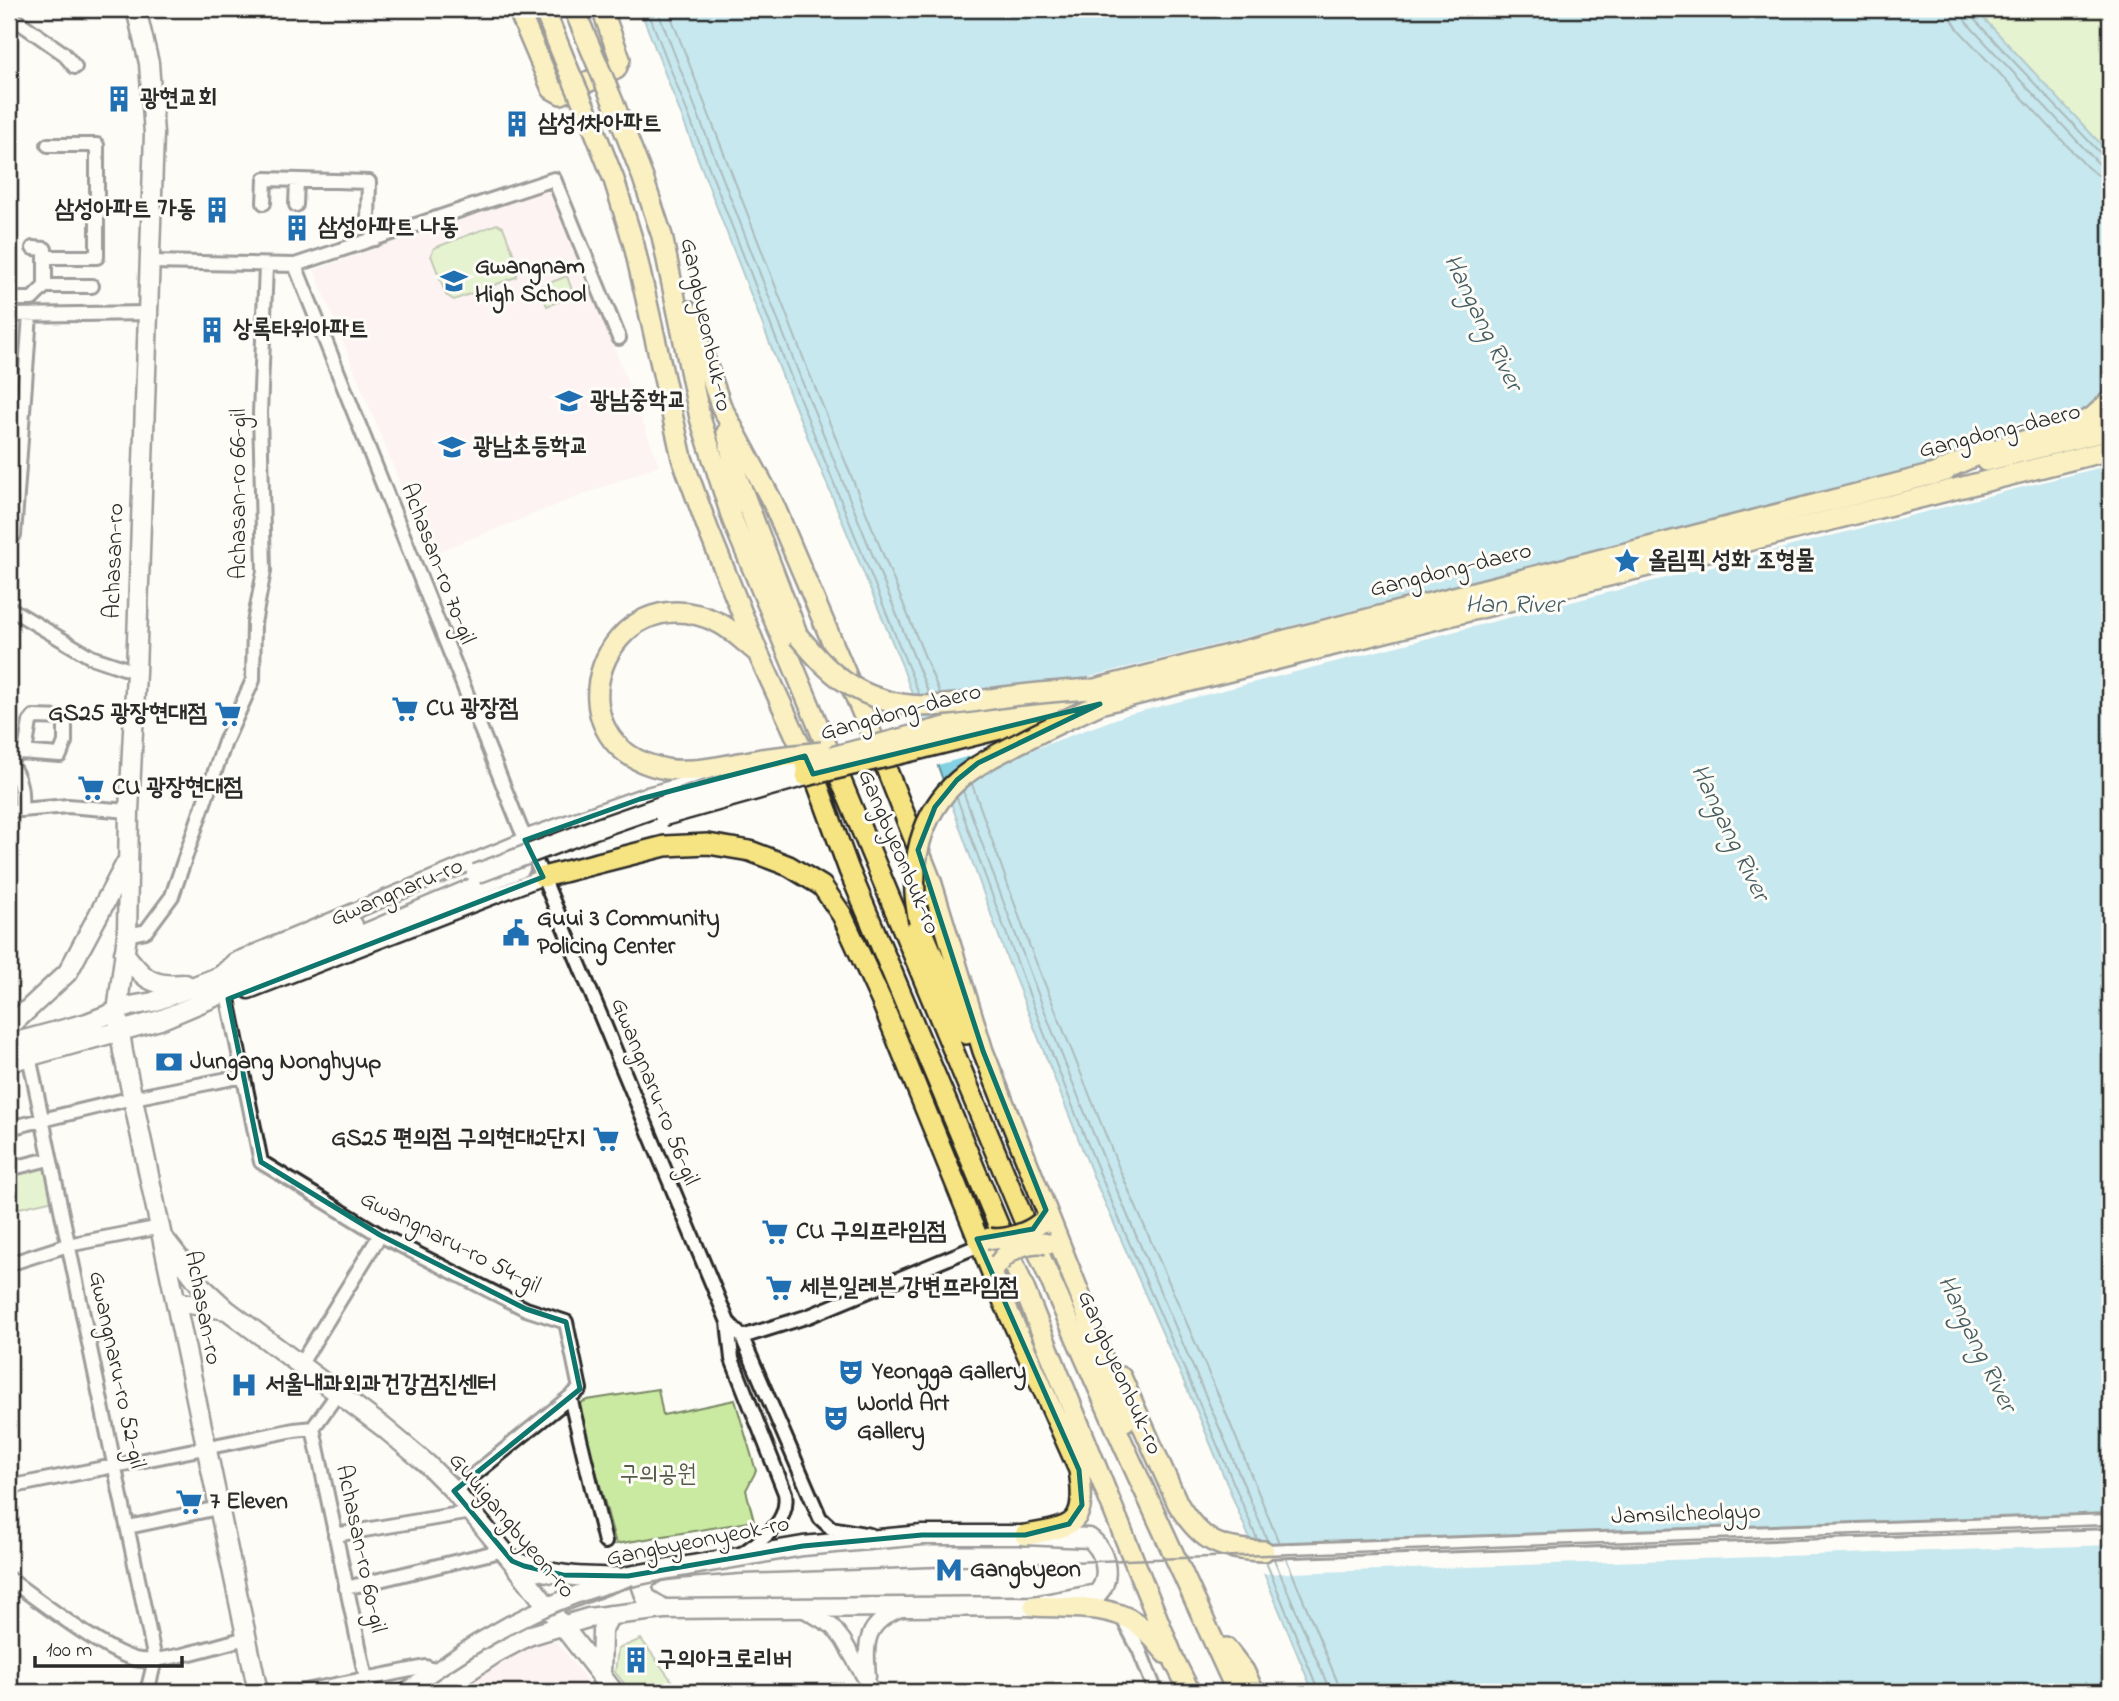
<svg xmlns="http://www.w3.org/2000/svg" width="2119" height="1701" viewBox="0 0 2119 1701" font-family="'Indie Flower','Poor Story',sans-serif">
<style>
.built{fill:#fbe9ec}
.green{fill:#cae9a1;stroke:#7a8a66;stroke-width:2}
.water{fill:#83d1e2;stroke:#608f99;stroke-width:2}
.pier{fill:#fdfcf7}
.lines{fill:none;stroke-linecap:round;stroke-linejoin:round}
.shore{stroke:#4e6d74;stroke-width:2}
.minor-casing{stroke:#2b2b2b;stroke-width:18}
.tertiary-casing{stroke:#2b2b2b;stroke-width:19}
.secondary-casing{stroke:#2b2b2b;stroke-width:23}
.primary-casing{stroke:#2b2b2b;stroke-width:24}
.trunk-casing{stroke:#2b2b2b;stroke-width:24}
.minor{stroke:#fdfcf7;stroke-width:12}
.tertiary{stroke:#fdfcf7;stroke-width:14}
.secondary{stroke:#fdfcf7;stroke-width:18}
.primary{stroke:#f6e381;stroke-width:19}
.trunk{stroke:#f6e381;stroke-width:19}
.rail{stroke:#2b2b2b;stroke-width:2.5}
.secondary-bridge-casing{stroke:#2b2b2b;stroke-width:23;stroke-linecap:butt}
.primary-bridge-casing{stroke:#2b2b2b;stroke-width:24;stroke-linecap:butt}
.trunk-bridge-casing{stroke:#2b2b2b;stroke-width:24;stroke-linecap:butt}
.secondary-bridge{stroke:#fdfcf7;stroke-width:18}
.primary-bridge{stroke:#f6e381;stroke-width:19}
.trunk-bridge{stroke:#f6e381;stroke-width:19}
.marked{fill:none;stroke:#0f766e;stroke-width:5;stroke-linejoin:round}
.labels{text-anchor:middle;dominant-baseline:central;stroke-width:6;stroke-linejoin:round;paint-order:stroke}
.poi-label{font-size:24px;font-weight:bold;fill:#2b2b2b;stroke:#fdfcf7;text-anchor:start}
.street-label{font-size:24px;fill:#2b2b2b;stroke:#fdfcf7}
.park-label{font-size:24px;fill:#535a48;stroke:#fdfcf7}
.water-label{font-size:26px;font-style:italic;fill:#455d62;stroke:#fdfcf7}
</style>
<rect width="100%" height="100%" fill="#fdfcf7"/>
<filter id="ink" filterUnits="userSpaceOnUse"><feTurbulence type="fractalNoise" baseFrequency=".0143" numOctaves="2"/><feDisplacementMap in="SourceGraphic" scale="14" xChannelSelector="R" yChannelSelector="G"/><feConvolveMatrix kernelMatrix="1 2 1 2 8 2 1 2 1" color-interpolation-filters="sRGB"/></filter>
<g filter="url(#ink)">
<path class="built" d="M 549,187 L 581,260 L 659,465 L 429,555 L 314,270 Z
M 556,1641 L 596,1692 L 461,1692 L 459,1688 L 529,1647 Z"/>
<path class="green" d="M 1975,9 L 2110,9 L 2110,154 L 2107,151 Z
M 497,224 L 503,227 L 519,268 L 516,277 L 454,300 L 446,295 L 431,255 L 434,248 Z
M 567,276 L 574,296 L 547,306 L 539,287 Z
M 49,1159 L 58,1199 L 15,1209 L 9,1187 L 9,1169 Z
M 658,1389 L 663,1415 L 735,1400 L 756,1471 L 746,1490 L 754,1521 L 616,1544 L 578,1404 L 587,1400 Z
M 641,1639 L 680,1692 L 631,1692 L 615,1672 L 618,1649 Z"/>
<path class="water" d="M 640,9 L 1975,9 L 2110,154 L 2110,1692 L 1313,1692 L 1199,1416 L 1094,1178 L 1006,956 L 901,663 L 784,380 Z"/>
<path class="pier" d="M 2063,420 L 2077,429 L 2110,420 L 2110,465 L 1126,715 L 1002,761 L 988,751 L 934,766 L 919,723 L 1061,684 L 1920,467 Z
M 2110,1513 L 2110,1545 L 1260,1574 L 1248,1544 Z"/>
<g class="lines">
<path class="shore" d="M 647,9 L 791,377 L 919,694
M 657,9 L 799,374 L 929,694
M 668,9 L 808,370 L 940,694
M 1951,9 L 1952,19 L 1958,29 L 2088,168 L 2098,175 L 2110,177
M 1961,9 L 1966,22 L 2096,161 L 2102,166 L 2110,167
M 1970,9 L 1972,17 L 2102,155 L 2110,158
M 972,784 L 1030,947 L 1119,1168 L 1223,1406 L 1279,1543
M 963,791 C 1009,919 1056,1046 1109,1171 C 1160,1295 1216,1416 1267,1540
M 957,798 C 1002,924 1049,1050 1100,1174 C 1151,1296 1207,1417 1257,1539
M 1286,1558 L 1337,1681 L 1339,1692
M 1274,1559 L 1327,1684 L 1328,1692
M 1266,1562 L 1319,1692"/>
<g class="minor-casing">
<path id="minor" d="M 9,15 L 63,53 L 75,67
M 264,203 L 265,179 L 369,182 L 368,219 L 375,239
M 296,205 L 297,180
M 45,257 L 97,257 L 97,145 L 48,145
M 150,262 L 295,265 L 520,827 L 543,877 L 728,1322 L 732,1359 L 785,1493 C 790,1522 763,1539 743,1553
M 295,265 L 554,179 L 619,338
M 45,286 L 92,286
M 9,299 L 32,299 L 45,286 L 45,249 L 33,248
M 9,315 L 149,313
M 14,535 L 30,315
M 9,608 L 91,657 L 136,672
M 9,761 L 19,752 L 60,755 L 65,742 L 65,718 L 34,717 L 30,722 L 25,752
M 9,762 C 21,779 22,790 21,810
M 9,811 L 68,806 L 129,811
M 127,935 L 146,931 L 172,896 L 225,742 L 253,680 L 254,623 L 264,571 L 260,413 L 266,266
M 228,999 L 261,1162 L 380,1235 L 526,1309 L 566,1322 L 580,1389 L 454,1491
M 29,1056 L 155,1660 L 147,1692
M 9,1128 L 133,1098 L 243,1076
M 9,1169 L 49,1159
M 9,1264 L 68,1245 L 161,1227
M 728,1322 L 742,1337 L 820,1518 L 831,1528 L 870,1535
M 742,1337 L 809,1316 L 980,1245
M 300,1365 L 380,1235
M 570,1397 L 605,1542
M 313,1428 L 366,1679
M 9,1487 L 294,1430 L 313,1428 L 338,1393
M 128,1527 L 218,1508
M 335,1535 L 471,1512
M 1264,1551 L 2110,1521
M 9,1579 C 36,1598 112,1658 141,1660 C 167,1662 219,1645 246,1638
M 346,1588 L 504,1550
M 1121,1615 L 1139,1649 L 1156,1692
M 300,1692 L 426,1667 L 436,1671"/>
</g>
<g class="tertiary-casing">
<path id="tertiary" d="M 220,974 L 234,961 L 525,840
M 249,991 L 543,877
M 801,1608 L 832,1626 L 843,1640 L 873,1692
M 868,1677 C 865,1642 865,1623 901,1609"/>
</g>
<g class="secondary-casing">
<path id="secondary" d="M 136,9 L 149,63 L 154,134 L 136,672 L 129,811 L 127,935 L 117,1012 L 123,1052 C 169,1265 212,1479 258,1692
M 525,840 L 640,799 L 741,771
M 124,953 C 144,979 151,987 185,984
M 9,1027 L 68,972 L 126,863
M 9,1044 L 87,1023 L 130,1006 L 153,1002 L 353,925
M 9,1062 L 160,1020 L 520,868
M 166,1241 L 201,1286 L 227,1310 L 383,1427 L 427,1464 L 454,1491 L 512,1561 L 614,1692
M 177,1302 L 227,1310
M 514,1561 C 546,1576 583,1578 617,1577
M 656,1572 L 646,1579 L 642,1587 L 646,1598 L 664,1609
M 601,1677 L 602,1631 L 610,1615
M 408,1692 L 476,1645 L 511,1625 L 548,1607 L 628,1576 L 803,1546 L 922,1535 L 1025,1535 L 1089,1538 C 1105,1549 1113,1578 1097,1594 L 1034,1606 L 664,1609 L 588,1618 L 528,1636 L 496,1653 L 437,1692"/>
</g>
<g class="primary-casing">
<path id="primary" d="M 1986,461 L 2110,430
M 915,735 L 1946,471
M 920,749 L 2110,450"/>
</g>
<g class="trunk-casing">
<path id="trunk" d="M 518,9 L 552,89 L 561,94 L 616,69 L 620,59 L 602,9
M 544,9 L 569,71
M 574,9 L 596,61
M 616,109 L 643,178 L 662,236 L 700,418 L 733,521 L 1023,1218 L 1124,1446 L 1237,1692
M 590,119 L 614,180 L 634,245 L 682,458 L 708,529 L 758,653 L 816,780 L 849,870 L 1000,1229 L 1175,1662 L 1190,1692
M 688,311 L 721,406 L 773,503 L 886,768 L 931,881 L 983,1051 L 1080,1295 L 1125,1421
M 727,432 L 736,474 L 798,636
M 1932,475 L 1979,454 L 2074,426 L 2093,417 L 2110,401
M 757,652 C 745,643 733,630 719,623 C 605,567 541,746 666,769 C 696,774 731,764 761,759
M 543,877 L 665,846 L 708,844 L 750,851 L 789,866 L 822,886 L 842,915 L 881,1000 L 1003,1300 L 1079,1470 C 1087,1524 1075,1527 1025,1535
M 919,922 L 966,1034
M 1121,1377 L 1178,1504 C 1201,1542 1220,1550 1264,1551
M 1034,1606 C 1066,1608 1109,1604 1136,1623 C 1148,1630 1158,1644 1167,1654
M 1226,1648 L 1244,1671 L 1254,1692"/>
</g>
<use href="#minor" class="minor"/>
<use href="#tertiary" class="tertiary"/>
<use href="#secondary" class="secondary"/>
<use href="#primary" class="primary"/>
<use href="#trunk" class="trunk"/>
<path class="rail" d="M 419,1692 C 489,1642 566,1599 651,1583 C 679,1577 709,1577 737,1574 L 2110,1525"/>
<g class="secondary-bridge-casing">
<path id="secondary-bridge" d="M 664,816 L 806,776
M 476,874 L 592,830 L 701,792 L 804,764"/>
</g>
<g class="primary-bridge-casing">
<path id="primary-bridge" d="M 805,764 L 915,735
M 806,776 L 920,749"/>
</g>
<g class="trunk-bridge-casing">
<path id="trunk-bridge" d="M 596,61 L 616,109
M 569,71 L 590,119
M 798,636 C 815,655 830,674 853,687 C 905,716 949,705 1004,697 C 1033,693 1061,691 1090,689
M 761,759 L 822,752
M 919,922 C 913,893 913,870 920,842 C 936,785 974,766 1023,741 C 1048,728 1074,716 1100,704
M 989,1238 C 1005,1241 1028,1233 1040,1223
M 999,1263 C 1010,1248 1030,1240 1048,1244"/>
</g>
<use href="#secondary-bridge" class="secondary-bridge"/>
<use href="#primary-bridge" class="primary-bridge"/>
<use href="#trunk-bridge" class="trunk-bridge"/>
</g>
</g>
<path d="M0 0H2119V1701H0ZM 1100,704 L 978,763 L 957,780 L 935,807 L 918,850 L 983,1051 L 1046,1210 L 1033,1229 L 977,1239 L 1079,1470 L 1082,1505 L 1069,1524 L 1025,1535 L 922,1535 L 803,1546 L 628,1576 L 563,1575 L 524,1566 L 512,1561 L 454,1491 L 580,1389 L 566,1322 L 526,1309 L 380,1235 L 261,1162 L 228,999 L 543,877 L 525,840 L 640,799 L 805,756 L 813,774 Z" fill="#fdfcf7" fill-opacity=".55" fill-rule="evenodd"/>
<path class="marked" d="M 1100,704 L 978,763 L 957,780 L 935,807 L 918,850 L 983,1051 L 1046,1210 L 1033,1229 L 977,1239 L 1079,1470 L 1082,1505 L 1069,1524 L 1025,1535 L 922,1535 L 803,1546 L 628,1576 L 563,1575 L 524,1566 L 512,1561 L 454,1491 L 580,1389 L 566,1322 L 526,1309 L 380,1235 L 261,1162 L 228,999 L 543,877 L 525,840 L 640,799 L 805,756 L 813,774 Z"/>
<defs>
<g id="building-bare" transform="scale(2.1)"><path d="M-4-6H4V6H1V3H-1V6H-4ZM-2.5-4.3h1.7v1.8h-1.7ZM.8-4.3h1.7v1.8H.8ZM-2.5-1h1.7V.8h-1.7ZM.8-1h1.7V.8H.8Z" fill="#1f6fb2" stroke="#fdfcf7" stroke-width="2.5" paint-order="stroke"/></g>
<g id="school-bare" transform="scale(2.1)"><path d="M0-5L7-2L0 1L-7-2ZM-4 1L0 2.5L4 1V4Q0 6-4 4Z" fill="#1f6fb2" stroke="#fdfcf7" stroke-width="2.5" paint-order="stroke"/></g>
<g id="sight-bare" transform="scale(2.1)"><path d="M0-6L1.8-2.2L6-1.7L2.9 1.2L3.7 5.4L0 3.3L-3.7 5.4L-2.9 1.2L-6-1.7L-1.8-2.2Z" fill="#1f6fb2" stroke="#fdfcf7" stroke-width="2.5" paint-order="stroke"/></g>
<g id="supermarket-bare" transform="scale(2.1)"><path d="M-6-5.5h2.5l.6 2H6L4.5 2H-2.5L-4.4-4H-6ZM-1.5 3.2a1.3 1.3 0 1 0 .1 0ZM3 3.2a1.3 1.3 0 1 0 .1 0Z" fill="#1f6fb2" stroke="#fdfcf7" stroke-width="2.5" paint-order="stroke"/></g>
<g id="civic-bare" transform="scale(2.1)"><path d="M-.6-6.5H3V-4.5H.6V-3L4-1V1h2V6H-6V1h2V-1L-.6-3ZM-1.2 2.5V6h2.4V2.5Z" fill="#1f6fb2" stroke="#fdfcf7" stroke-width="2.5" paint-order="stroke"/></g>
<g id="bank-bare" transform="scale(2.1)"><path d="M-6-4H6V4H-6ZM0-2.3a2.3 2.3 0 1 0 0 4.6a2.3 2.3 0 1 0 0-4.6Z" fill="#1f6fb2" stroke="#fdfcf7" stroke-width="2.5" paint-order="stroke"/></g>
<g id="theatre-bare" transform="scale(2.1)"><path d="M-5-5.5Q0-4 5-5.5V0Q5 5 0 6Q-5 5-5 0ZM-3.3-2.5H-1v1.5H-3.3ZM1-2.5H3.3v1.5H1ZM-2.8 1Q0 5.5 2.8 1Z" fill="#1f6fb2" stroke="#fdfcf7" stroke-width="2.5" paint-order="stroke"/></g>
<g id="hospital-bare" transform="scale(2.1)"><path d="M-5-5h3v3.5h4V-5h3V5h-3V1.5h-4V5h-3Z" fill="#1f6fb2" stroke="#fdfcf7" stroke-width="2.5" paint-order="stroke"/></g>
<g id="metro-bare" transform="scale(2.1)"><path d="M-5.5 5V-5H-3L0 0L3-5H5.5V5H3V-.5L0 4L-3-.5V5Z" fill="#1f6fb2" stroke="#fdfcf7" stroke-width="2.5" paint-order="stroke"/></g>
</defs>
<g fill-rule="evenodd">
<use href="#building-bare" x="119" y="99"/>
<use href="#building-bare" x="517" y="124"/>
<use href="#building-bare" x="217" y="210"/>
<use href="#building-bare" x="297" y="228"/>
<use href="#school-bare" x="454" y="281"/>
<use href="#building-bare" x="212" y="330"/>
<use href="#school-bare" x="569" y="401"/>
<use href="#school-bare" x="452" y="447"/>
<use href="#sight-bare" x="1627" y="561"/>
<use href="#supermarket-bare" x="405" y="709"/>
<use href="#supermarket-bare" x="228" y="714"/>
<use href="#supermarket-bare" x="91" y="788"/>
<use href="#civic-bare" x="516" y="933"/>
<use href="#bank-bare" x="169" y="1062"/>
<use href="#supermarket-bare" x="606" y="1139"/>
<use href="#supermarket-bare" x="775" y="1232"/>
<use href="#supermarket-bare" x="779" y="1288"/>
<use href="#theatre-bare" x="851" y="1372"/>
<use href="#hospital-bare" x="244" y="1385"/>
<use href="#theatre-bare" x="836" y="1418"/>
<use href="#supermarket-bare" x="189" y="1502"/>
<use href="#metro-bare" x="949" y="1570"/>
<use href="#building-bare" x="636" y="1660"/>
</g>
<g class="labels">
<g class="poi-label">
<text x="140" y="99">광현교회</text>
<text x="538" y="124">삼성1차아파트</text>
<text x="196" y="210" text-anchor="end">삼성아파트 가동</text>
<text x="318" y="228">삼성아파트 나동</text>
<text x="475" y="267">Gwangnam<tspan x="475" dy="28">High School</tspan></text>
<text x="233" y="330">상록타워아파트</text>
<text x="590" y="401">광남중학교</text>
<text x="473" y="447">광남초등학교</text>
<text x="1648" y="561">올림픽 성화 조형물</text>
<text x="426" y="709">CU 광장점</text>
<text x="207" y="714" text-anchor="end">GS25 광장현대점</text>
<text x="112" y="788">CU 광장현대점</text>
<text x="537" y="919">Guui 3 Community<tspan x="537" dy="28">Policing Center</tspan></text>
<text x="190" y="1062">Jungang Nonghyup</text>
<text x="585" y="1139" text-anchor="end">GS25 편의점 구의현대2단지</text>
<text x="796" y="1232">CU 구의프라임점</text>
<text x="800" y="1288">세븐일레븐 강변프라임점</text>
<text x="872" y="1372">Yeongga Gallery</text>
<text x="265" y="1385">서울내과외과건강검진센터</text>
<text x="857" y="1404">World Art<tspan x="857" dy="28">Gallery</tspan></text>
<text x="210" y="1502">7 Eleven</text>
<text x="970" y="1570">Gangbyeon</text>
<text x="657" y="1660">구의아크로리버</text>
</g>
<g class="street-label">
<text transform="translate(705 325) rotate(78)">Gangbyeonbuk-ro</text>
<text transform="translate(2000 432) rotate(-14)">Gangdong-daero</text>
<text transform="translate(239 494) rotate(-90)">Achasan-ro 66-gil</text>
<text transform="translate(115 561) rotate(-88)">Achasan-ro</text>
<text transform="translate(437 564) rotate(69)">Achasan-ro 70-gil</text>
<text transform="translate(1451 571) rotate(-14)">Gangdong-daero</text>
<text transform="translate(901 713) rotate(-15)">Gangdong-daero</text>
<text transform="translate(898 852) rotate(67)">Gangbyeonbuk-ro</text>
<text transform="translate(397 893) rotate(-23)">Gwangnaru-ro</text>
<text transform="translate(654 1092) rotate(68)">Gwangnaru-ro 56-gil</text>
<text transform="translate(450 1243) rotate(27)">Gwangnaru-ro 54-gil</text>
<text transform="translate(202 1308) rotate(79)">Achasan-ro</text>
<text transform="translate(116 1370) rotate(78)">Gwangnaru-ro 52-gil</text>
<text transform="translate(1119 1373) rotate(66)">Gangbyeonbuk-ro</text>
<text transform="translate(1686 1515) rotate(-2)">Jamsilcheolgyo</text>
<text transform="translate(511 1526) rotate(50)">Guuigangbyeon-ro</text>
<text transform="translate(698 1542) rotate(-11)">Gangbyeonyeok-ro</text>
<text transform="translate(360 1549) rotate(78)">Achasan-ro 60-gil</text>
</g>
<g class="park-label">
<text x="658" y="1475">구의공원</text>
</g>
<g class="water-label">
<text transform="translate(1482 323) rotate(64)">Hangang River</text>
<text x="1514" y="606">Han River</text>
<text transform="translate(1729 833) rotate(64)">Hangang River</text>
<text transform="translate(1976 1344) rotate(64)">Hangang River</text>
</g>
</g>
<rect width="2119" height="1701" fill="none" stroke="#fdfcf7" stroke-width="35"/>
<rect x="18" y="18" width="2084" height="1666" fill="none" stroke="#2b2b2b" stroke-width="2.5" filter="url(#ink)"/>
<path d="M35 1656v10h147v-10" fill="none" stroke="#2b2b2b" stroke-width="3.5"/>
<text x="46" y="1656" font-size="21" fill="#2b2b2b" stroke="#fdfcf7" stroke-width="5" paint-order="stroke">100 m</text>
</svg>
